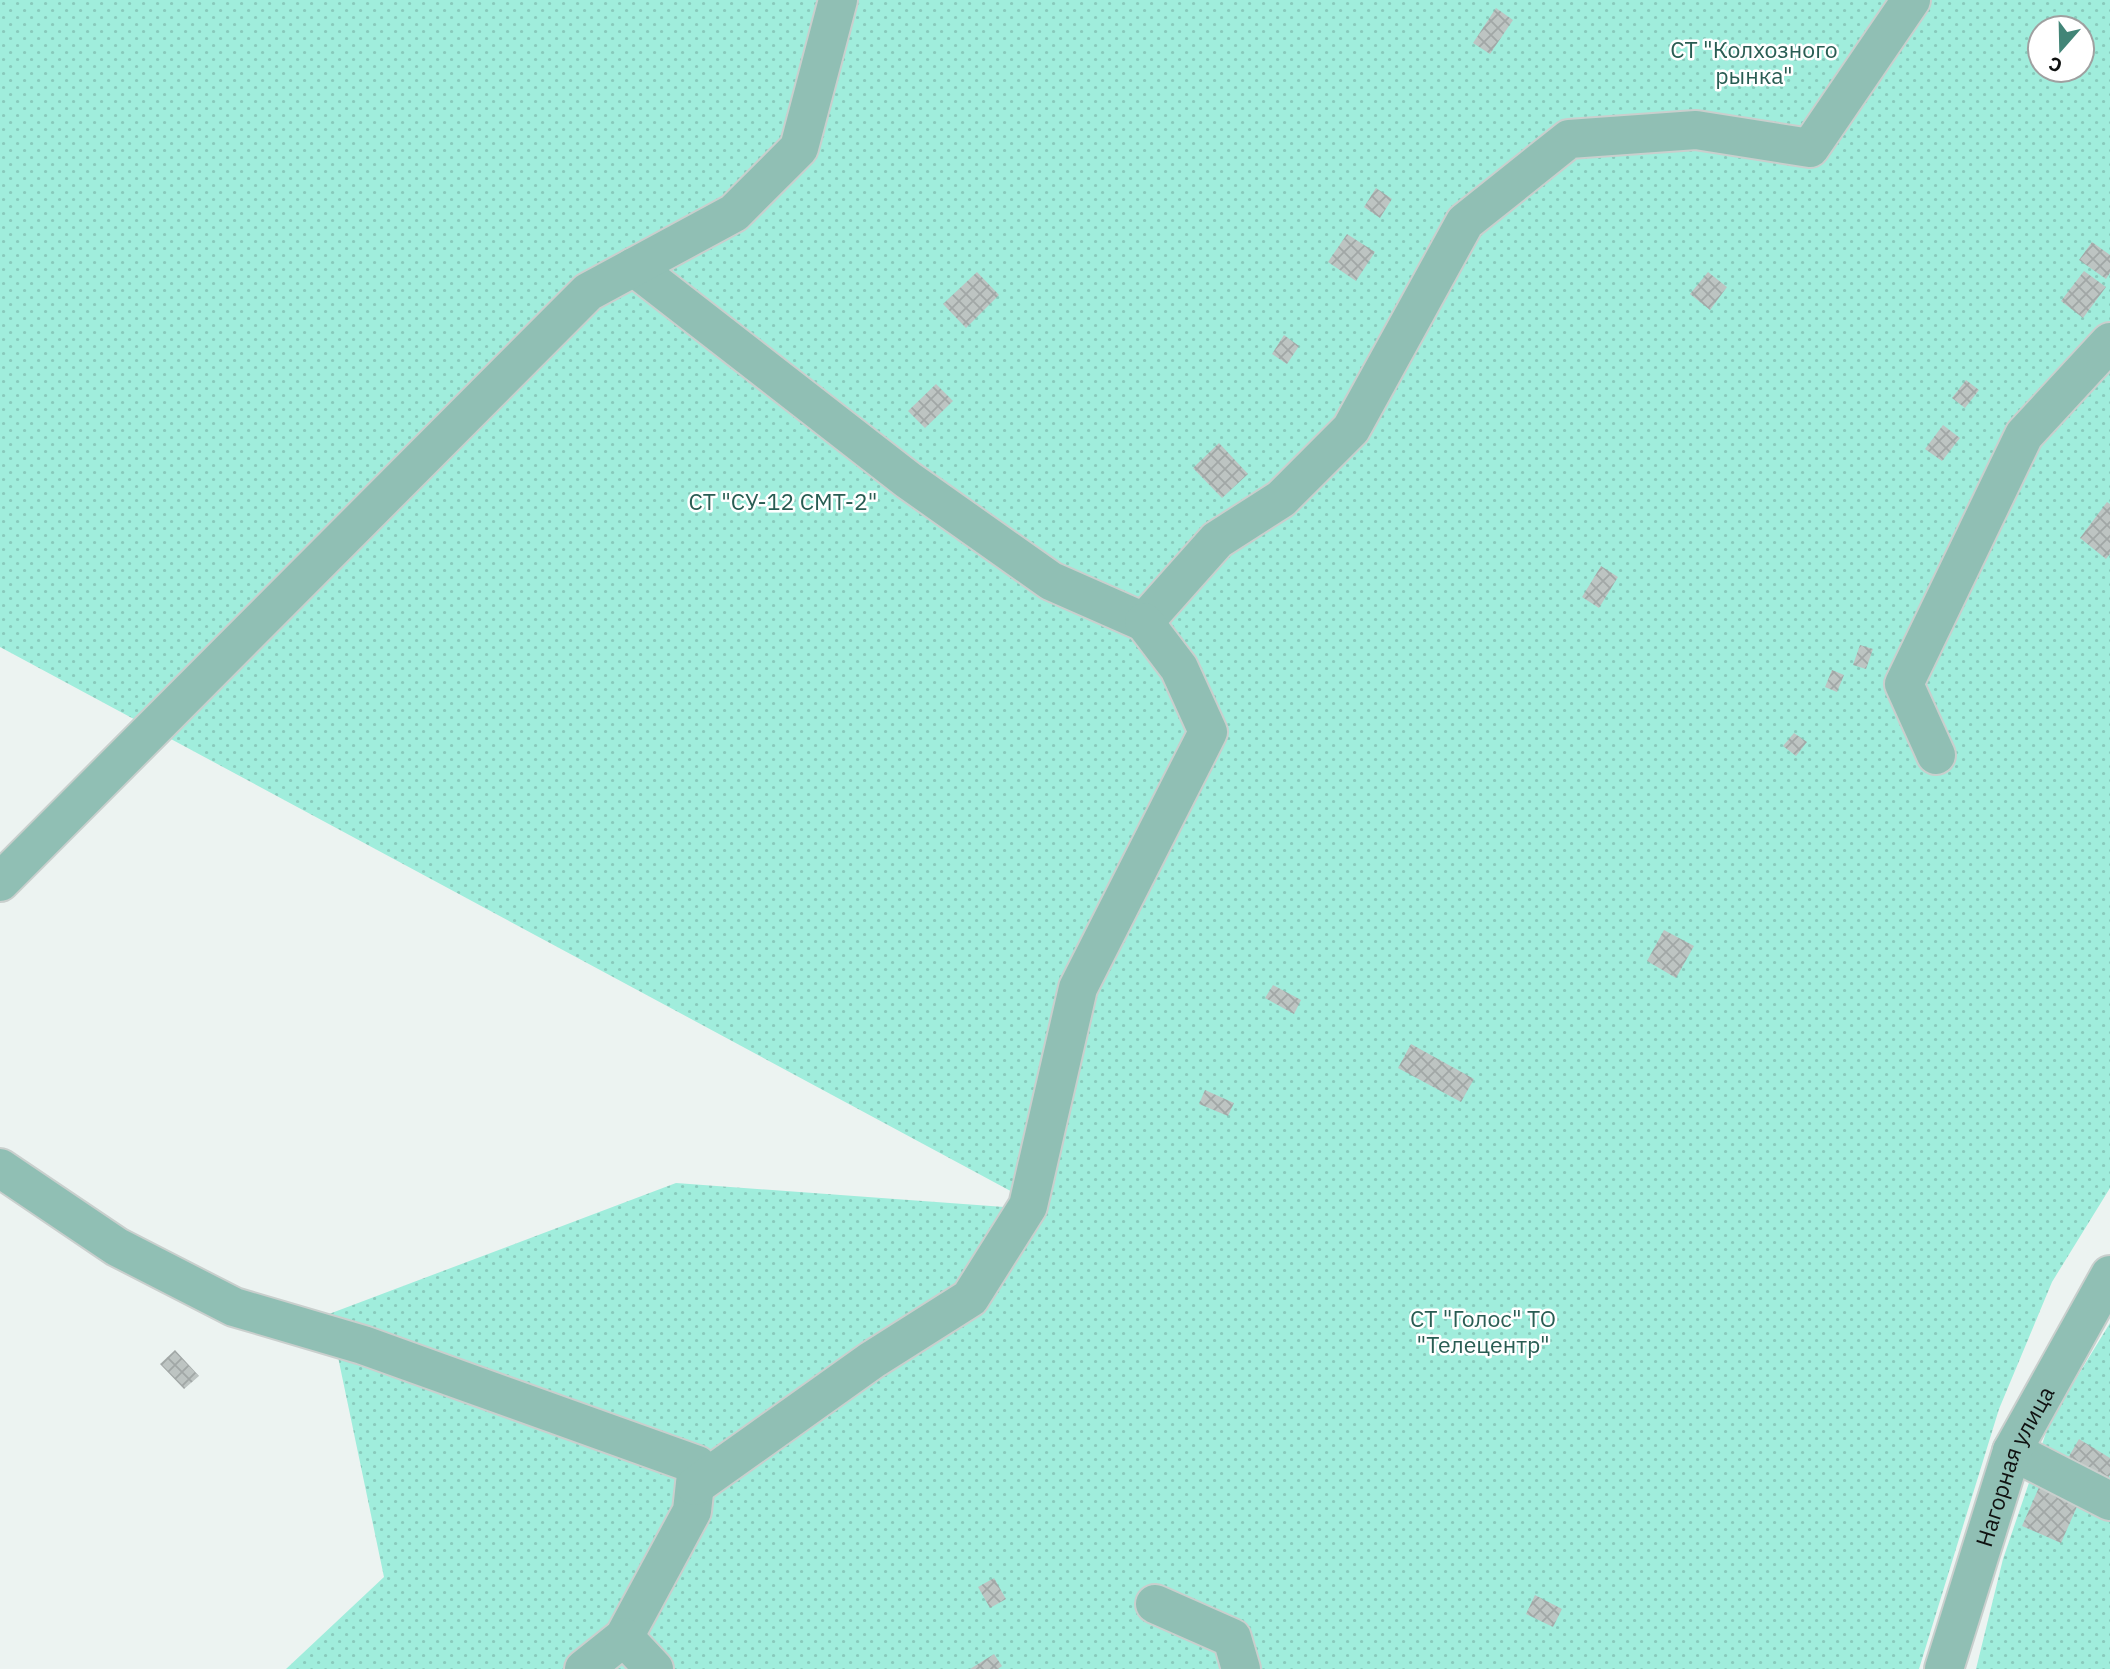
<svg xmlns="http://www.w3.org/2000/svg" width="2110" height="1669" viewBox="0 0 2110 1669" font-family="'IBM Plex Sans',sans-serif">
<style>
.garden{fill:url(#garden-dots);fill-rule:evenodd}
.building{fill:url(#building-cross-hatch)}
.lines{fill:none;stroke-linecap:round;stroke-linejoin:round}
.minor-casing{stroke:#c9cfcd;stroke-width:42}
.minor{stroke:#90bfb4;stroke-width:38}
.labels{text-anchor:middle;dominant-baseline:central;stroke-width:5;stroke-linejoin:round;paint-order:stroke}
.park-label{font-size:23px;fill:#295d53;stroke:#fff}
.street-label{font-size:23px;fill:#101211;stroke:#fff}
</style>
<defs>
<pattern id="garden-dots" width="8" height="8" patternUnits="userSpaceOnUse" patternTransform="scale(1.75)"><rect width="8" height="8" fill="#a0eddc"/><path d="M2 2h.1M6 6h.1" fill="none" stroke="#89cabc" stroke-width="1.8" stroke-linecap="round"/></pattern>
<pattern id="building-cross-hatch" width="8" height="8" patternUnits="userSpaceOnUse" patternTransform="scale(1.75)"><rect width="8" height="8" fill="#bdc4c2"/><path d="M0 0l8 8M0 8l8-8" fill="none" stroke="#a1a7a6"/></pattern>
</defs>
<rect width="100%" height="100%" fill="#ecf3f1"/>
<path class="garden" d="M 0,0 L 2110,0 L 2110,1188 L 2052,1282 L 1999,1409 L 1919,1669 L 286,1669 L 384,1577 L 329,1314 L 676,1183 L 1046,1210 L 0,647 ZM 2040,28 L 2082,28 L 2082,70 L 2040,70 Z
M 2110,1323 L 2110,1669 L 1976,1669 L 2003,1559 L 2050,1421 Z"/>
<path class="building" d="M 1496,8 L 1513,20 L 1490,54 L 1473,43 Z
M 1376,188 L 1392,199 L 1380,218 L 1364,207 Z
M 1347,234 L 1375,252 L 1356,281 L 1328,262 Z
M 2092,242 L 2110,255 L 2110,273 L 2106,279 L 2079,260 Z
M 2084,271 L 2106,287 L 2083,318 L 2061,301 Z
M 977,272 L 999,295 L 966,328 L 943,304 Z
M 1708,272 L 1727,287 L 1710,310 L 1690,294 Z
M 1284,335 L 1299,346 L 1287,364 L 1272,354 Z
M 1966,380 L 1979,390 L 1965,408 L 1952,398 Z
M 936,384 L 953,401 L 925,428 L 908,411 Z
M 1943,425 L 1960,438 L 1942,461 L 1925,449 Z
M 1219,443 L 1248,474 L 1222,498 L 1193,468 Z
M 2107,502 L 2110,504 L 2110,554 L 2106,559 L 2080,538 Z
M 1601,566 L 1618,577 L 1599,608 L 1582,597 Z
M 1860,645 L 1873,649 L 1866,669 L 1853,665 Z
M 1832,670 L 1844,675 L 1837,692 L 1825,687 Z
M 1794,733 L 1807,742 L 1796,756 L 1783,746 Z
M 1664,930 L 1694,946 L 1676,978 L 1647,961 Z
M 1273,985 L 1301,1000 L 1294,1014 L 1265,998 Z
M 1411,1044 L 1474,1079 L 1461,1102 L 1398,1068 Z
M 1205,1090 L 1234,1103 L 1228,1116 L 1199,1104 Z
M 175,1350 L 199,1376 L 184,1389 L 160,1364 Z
M 2079,1439 L 2110,1458 L 2110,1475 L 2106,1481 L 2068,1458 Z
M 2040,1485 L 2079,1502 L 2061,1543 L 2022,1526 Z
M 994,1578 L 1006,1599 L 990,1608 L 978,1587 Z
M 1535,1595 L 1562,1609 L 1553,1627 L 1526,1614 Z
M 994,1654 L 1002,1666 L 998,1669 L 970,1669 Z"/>
<g class="lines">
<g class="minor-casing">
<g id="minor">
<path d="M 634,267 L 908,480 L 1051,581 L 1144,622 L 1217,540 L 1281,499 L 1351,429 L 1465,222 L 1569,139 L 1696,130 L 1810,148 L 1911,0"/>
<path d="M 1936,755 L 1904,684 L 2024,435 L 2110,342"/>
<path d="M 0,882 L 588,292 L 734,213 L 799,148 L 838,0"/>
<path d="M 0,1168 L 117,1247 L 234,1307 L 363,1345 L 697,1465 L 692,1511 L 624,1637 L 584,1669"/>
<path d="M 2012,1451 L 2110,1501"/>
<path d="M 695,1486 L 872,1360 L 970,1298 L 1028,1206 L 1078,988 L 1208,732 L 1179,668 L 1144,622"/>
<path d="M 1155,1604 L 1232,1638 L 1241,1669"/>
<path d="M 624,1637 L 654,1669"/>
<path id="s1" d="M 1944,1669 L 2012,1451 L 2110,1275"/>
</g>
</g>
<use href="#minor" class="minor"/>
</g>
<g class="labels">
<g class="park-label">
<text x="1754" y="49">СТ "Колхозного<tspan x="1754" dy="26">рынка"</tspan></text>
<text x="783" y="501">СТ "СУ-12 СМТ-2"</text>
<text x="1483" y="1318">СТ "Голос" ТО<tspan x="1483" dy="26">"Телецентр"</tspan></text>
</g>
<g class="street-label">
<text stroke="none"><textPath href="#s1" startOffset="215">Нагорная улица</textPath></text>
</g>
</g>
<g transform="translate(2061 49) rotate(200)"><circle r="33" fill="#ffffff" stroke="#9fa0a0" stroke-width="2"/>
<path d="M0-5L12 26L0 18L-12 26Z" fill="#428577"/>
<text y="-10" font-size="19" font-weight="bold" text-anchor="middle" fill="#101211">С</text>
</g>
</svg>
